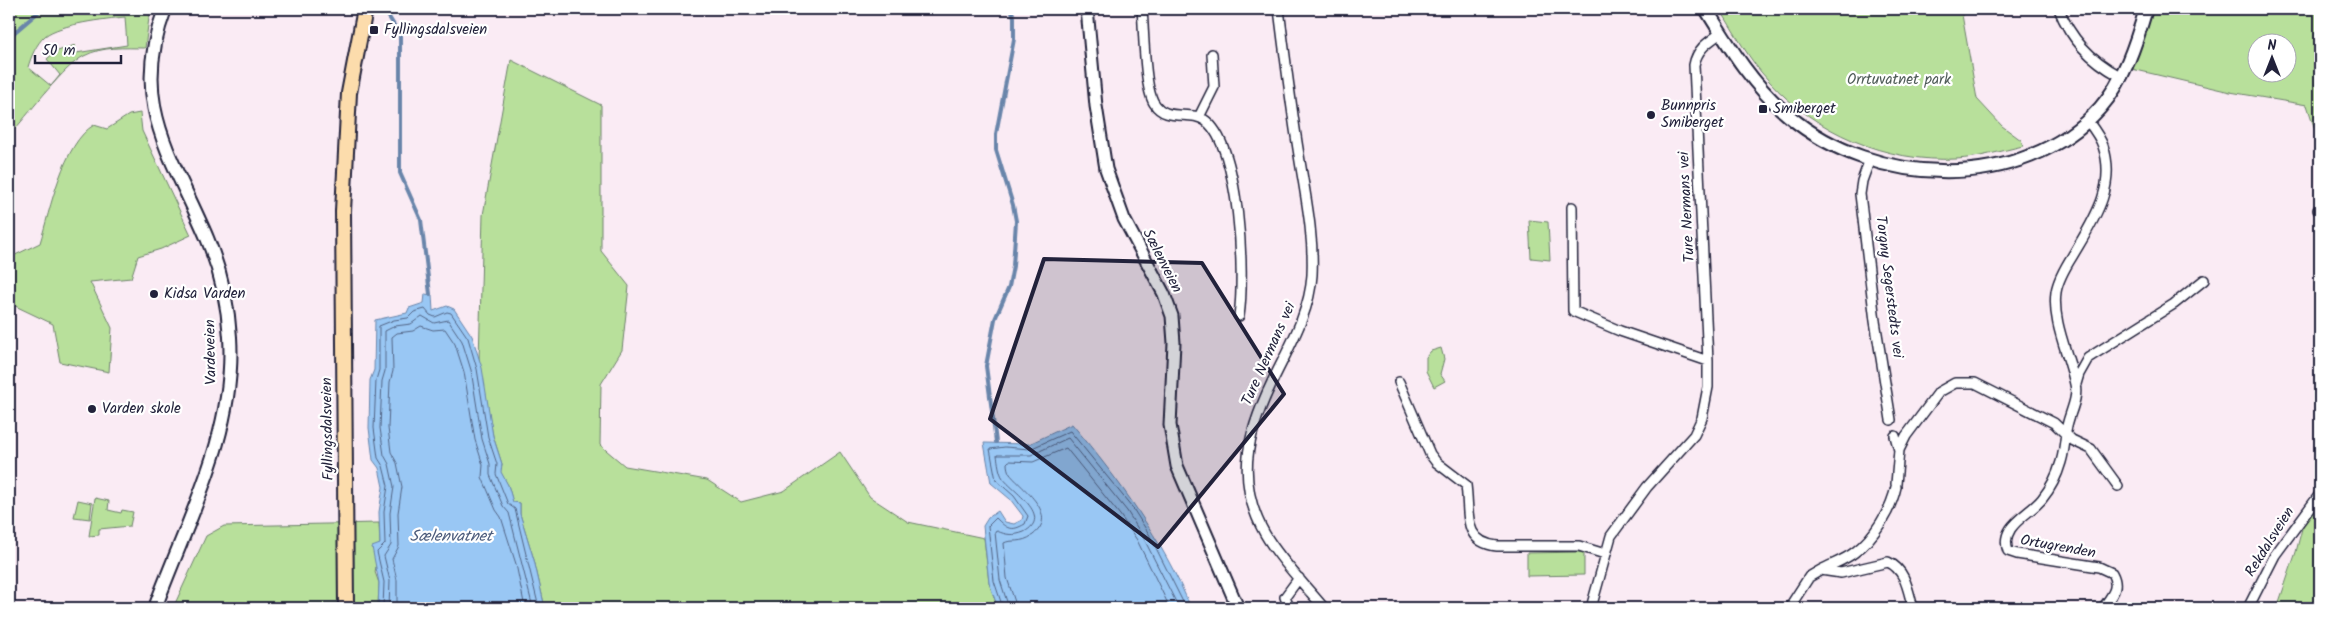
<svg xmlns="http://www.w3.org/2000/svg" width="2329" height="617" viewBox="0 0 2329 617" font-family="Kalam,sans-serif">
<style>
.green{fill:#b8e09b;stroke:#6d816b;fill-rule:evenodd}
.water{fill:#99c7f4;stroke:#6985aa}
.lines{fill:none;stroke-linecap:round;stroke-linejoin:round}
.shore{stroke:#526485;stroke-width:1}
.stream{stroke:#6985aa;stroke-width:4}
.minor-casing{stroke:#22223b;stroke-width:12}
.tertiary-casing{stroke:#22223b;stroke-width:15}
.secondary-casing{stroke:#22223b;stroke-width:16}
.primary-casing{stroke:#22223b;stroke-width:18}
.minor{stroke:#fff;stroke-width:9}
.tertiary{stroke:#fff;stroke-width:11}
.secondary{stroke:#fff;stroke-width:12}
.primary{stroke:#fcdcac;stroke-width:14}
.marked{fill:#22223b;fill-opacity:0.2;stroke:#22223b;stroke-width:4;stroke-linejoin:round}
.poi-dot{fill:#22223b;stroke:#fff;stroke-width:2}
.labels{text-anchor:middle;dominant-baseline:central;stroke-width:4.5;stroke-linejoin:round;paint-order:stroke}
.poi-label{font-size:15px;fill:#22223b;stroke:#fff;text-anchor:start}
.park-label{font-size:15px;fill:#4f5b58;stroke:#fff}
.street-label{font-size:15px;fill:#22223b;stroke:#fff}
.water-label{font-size:16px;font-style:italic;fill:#4c5c7c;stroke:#fff}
</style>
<rect width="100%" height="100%" fill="#faebf4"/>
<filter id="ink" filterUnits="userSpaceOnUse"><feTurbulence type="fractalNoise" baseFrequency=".02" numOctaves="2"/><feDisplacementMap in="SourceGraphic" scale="10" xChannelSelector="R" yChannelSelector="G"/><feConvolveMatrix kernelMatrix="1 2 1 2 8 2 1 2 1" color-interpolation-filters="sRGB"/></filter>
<g filter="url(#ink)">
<path class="green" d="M 9,9 L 152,9 L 149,18 L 145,48 C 124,48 103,46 84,56 C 64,66 31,111 15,129 L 9,125 ZM 125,17 L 127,45 L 76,53 L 75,45 L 55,52 L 47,59 L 60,75 L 51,86 L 28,67 C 31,57 36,44 45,36 C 60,24 105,19 125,17 Z
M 1720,9 L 1961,9 L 1977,99 L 2002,126 L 2021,140 L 2023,146 C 2001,151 1978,158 1956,159 C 1886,163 1815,132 1769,81 C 1749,60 1735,33 1720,9 Z
M 2153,9 L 2320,9 L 2320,145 L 2307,105 L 2230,92 L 2132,69 ZM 2256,42 L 2286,42 L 2286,72 L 2256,72 Z
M 511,60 L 601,105 L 601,251 L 629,286 L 622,350 L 601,384 L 600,445 L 625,466 L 707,480 L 741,502 L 784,491 L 840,452 L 870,497 L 908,522 L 984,538 L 989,583 L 998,608 L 545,608 L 534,560 L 520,514 L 520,503 L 513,503 L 508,485 L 500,472 L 502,464 L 493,436 L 479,360 L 483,215 Z
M 140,113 L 142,131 L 191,235 L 161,249 L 138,256 L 131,278 L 90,282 L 112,328 L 109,372 L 60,362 L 53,324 L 9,303 L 9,258 L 40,243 C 50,210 63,143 94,125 L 107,129 L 129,115 Z
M 1529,220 L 1548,222 L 1550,260 L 1531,258 Z
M 1441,348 L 1444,359 L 1440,374 L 1445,381 L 1434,387 L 1426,371 L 1426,357 L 1431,351 Z
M 2320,492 L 2320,608 L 2277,608 L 2296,552 L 2306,513 Z
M 95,498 L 109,501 L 108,510 L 121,513 L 122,510 L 133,512 L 130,526 L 99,529 L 99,535 L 89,536 Z
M 78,500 L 92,503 L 90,519 L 74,517 Z
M 379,523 L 380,545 L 375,572 L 379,583 L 378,608 L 173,608 L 206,536 L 224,526 Z
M 1584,552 L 1584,575 L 1527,576 L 1527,553 Z"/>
<path class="water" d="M 425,294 L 432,295 L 433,311 L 447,306 L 454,309 L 472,336 L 482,368 L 493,436 L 502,464 L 501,472 L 508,485 L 513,502 L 520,503 L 520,514 L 534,560 L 545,608 L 378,608 L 379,583 L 372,547 L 380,544 L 379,512 L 383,487 L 379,468 L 373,460 L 369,428 L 370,380 L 374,370 L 375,320 L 407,313 L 409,308 L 424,303 Z
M 1072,424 C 1120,481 1162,539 1191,608 L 998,608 L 989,583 L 983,526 L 988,518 L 998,511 L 1005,522 L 1014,524 L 1022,520 L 1023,516 L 1010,499 L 991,483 L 984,443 L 1029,444 Z"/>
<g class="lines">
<path class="shore" d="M 383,608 L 384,582 L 377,552 L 385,544 L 384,512 L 388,486 L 383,466 L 378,458 L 374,428 L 376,380 L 379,370 L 379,326 L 394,320 L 408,318 L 414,312 L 425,309 L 430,315 L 435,317 L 447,312 L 451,313 L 468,338 L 477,369 L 488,437 L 497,464 L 496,474 L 508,504 L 515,509 L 539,608
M 389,608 L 390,581 L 384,556 L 391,545 L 390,513 L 394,487 L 389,464 L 384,455 L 380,428 L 382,381 L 385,371 L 385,331 L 395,326 L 411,324 L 422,316 L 434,323 L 448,320 L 462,341 L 471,370 L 482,439 L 490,464 L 490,475 L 503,506 L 509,513 L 533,608
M 397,608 L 397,580 L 392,559 L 399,546 L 398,513 L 402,487 L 397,463 L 391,452 L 388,428 L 390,382 L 393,371 L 392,337 L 397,333 L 413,331 L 421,326 L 433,330 L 445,329 L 455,344 L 464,372 L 475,440 L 483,465 L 482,477 L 496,510 L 501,517 L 516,564 L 525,608
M 1003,608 L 994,581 L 988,526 L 996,518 C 1007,529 1011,532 1025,524 L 1028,516 L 1014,496 L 996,480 L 990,449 L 1005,447 L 1030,449 L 1070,431 L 1132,507 L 1149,534 L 1186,608
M 1009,608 L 1000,580 L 995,532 L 997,531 C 1006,535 1014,536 1024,532 C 1054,516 1012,491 1003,478 C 999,473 998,461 997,455 L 1031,455 L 1068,438 L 1127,511 L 1143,537 L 1179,608
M 1017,608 L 1007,578 L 1004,543 C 1011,539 1021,544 1033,535 C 1060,514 1022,489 1010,474 C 1008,471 1007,467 1007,463 L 1009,461 L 1033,462 L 1066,448 L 1120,515 L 1137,540 L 1170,608"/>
<path class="stream" d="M 384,9 L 400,35 L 400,173 L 421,220 L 430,294
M 9,37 L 42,9
M 996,442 L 986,366 L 995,319 L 1009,287 L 1013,266 L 1016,221 L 1013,205 L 996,150 L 996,134 L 1014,39 L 1014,17 L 1011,9"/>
<g class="minor-casing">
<path id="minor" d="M 1142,9 C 1144,30 1144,87 1154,103 C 1166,123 1191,109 1206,121 C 1240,147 1245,275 1239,316
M 1279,9 C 1285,57 1291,106 1299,155 C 1305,194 1314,234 1312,275 C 1310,309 1293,340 1278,370 C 1250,425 1232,476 1265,534 C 1280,560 1305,585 1324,608
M 2059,9 C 2070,38 2092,61 2120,76
M 1199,117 L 1214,87 L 1212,54
M 2087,120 C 2093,128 2100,137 2103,146 C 2117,187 2093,221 2073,255 C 2066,266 2058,279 2056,292 C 2052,323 2069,354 2075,384 C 2079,401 2067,416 2066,432 C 2065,442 2064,452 2061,462 C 2057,476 2051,488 2042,499 C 2029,515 1999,526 2008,551 L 2017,554 L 2099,567 L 2112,573 C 2120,588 2112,595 2103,608
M 1870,159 L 1862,181 L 1860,194 L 1875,321 L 1891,420
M 1572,207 L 1573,311 L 1620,331 L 1708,361
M 2318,210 L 2320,210
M 1399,382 L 1430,454 L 1436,462 L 1466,485 C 1470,514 1462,542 1497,546 L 1579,546 L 1605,554
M 2076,384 L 2079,374 L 2088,358 L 2174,304 L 2204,280
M 1895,436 L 1899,450 L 1896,484
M 1899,450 L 1906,436 L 1939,392 L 1955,383 L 1975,383 L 2054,423 L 2072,440 L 2091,449 L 2118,486
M 1821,570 C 1832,564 1845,560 1855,552 C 1874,538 1891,510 1896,487
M 1289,608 L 1285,597 L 1299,578
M 1591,608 L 1611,536 L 1647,487 L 1694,435 L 1702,418 L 1708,387 L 1708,361 L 1694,65 C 1697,49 1708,42 1721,33
M 1789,608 L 1809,577 L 1821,570 L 1841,573 L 1888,562 C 1906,570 1908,591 1913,608
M 2248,608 L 2275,555 L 2320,494"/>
</g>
<g class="tertiary-casing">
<path id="tertiary" d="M 1087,9 L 1096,106 L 1106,169 L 1124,219 L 1164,294 L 1172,316 L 1174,343 L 1170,425 L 1177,466 L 1238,608"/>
</g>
<g class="secondary-casing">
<path id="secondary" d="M 1706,9 C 1730,48 1753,86 1789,116 C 1874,188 2023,194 2100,108 C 2124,81 2136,43 2146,9
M 155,608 C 187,520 236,433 230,337 C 228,304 220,269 207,238 C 172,155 129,104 165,9"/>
</g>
<g class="primary-casing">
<path id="primary" d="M 346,608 L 343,211 L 349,93 L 365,9"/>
</g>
<use href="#minor" class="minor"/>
<use href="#tertiary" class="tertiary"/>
<use href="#secondary" class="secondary"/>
<use href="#primary" class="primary"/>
</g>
</g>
<path class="marked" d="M 1044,259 L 1202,263 L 1284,394 L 1158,547 L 990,419 Z"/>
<g class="poi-dot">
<rect x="369" y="25" width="10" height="10" rx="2.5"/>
<rect x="1758" y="104" width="10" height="10" rx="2.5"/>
<circle cx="1651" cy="115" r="5"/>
<circle cx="154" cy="294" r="5"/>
<circle cx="92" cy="409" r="5"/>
</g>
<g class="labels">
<g class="poi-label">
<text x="384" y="30">Fyllingsdalsveien</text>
<text x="1661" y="106">Bunnpris<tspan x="1661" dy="17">Smiberget</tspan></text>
<text x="1773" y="109">Smiberget</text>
<text x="164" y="294">Kidsa Varden</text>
<text x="102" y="409">Varden skole</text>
</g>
<g class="park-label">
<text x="1899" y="80">Orrtuvatnet park</text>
</g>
<g class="street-label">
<text transform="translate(1687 207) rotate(-93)">Ture Nermans vei</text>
<text transform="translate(1162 261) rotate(63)">Sælenveien</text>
<text transform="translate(1889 287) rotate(83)">Torgny Segerstedts vei</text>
<text transform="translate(211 352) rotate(-91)">Vardeveien</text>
<text transform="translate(1269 354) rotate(-66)">Ture Nermans vei</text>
<text transform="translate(328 429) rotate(-91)">Fyllingsdalsveien</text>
<text transform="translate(2270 542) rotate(-58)">Rekdalsveien</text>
<text transform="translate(2058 547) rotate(10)">Ortugrenden</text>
</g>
<g class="water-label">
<text x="451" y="536">Sælenvatnet</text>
</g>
</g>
<rect width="2329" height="617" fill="none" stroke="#fff" stroke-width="30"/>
<rect x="15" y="15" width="2299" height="587" fill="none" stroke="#22223b" stroke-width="2" filter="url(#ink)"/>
<g transform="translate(2272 58)"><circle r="24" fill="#ffffff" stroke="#a7a7b1"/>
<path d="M0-4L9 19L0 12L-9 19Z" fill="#22223b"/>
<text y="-8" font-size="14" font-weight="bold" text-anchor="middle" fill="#22223b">N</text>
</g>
<path d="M35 55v8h86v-8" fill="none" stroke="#22223b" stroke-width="2.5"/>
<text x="42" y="55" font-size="15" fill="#22223b" stroke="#ffffff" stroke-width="4" paint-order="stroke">50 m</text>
</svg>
